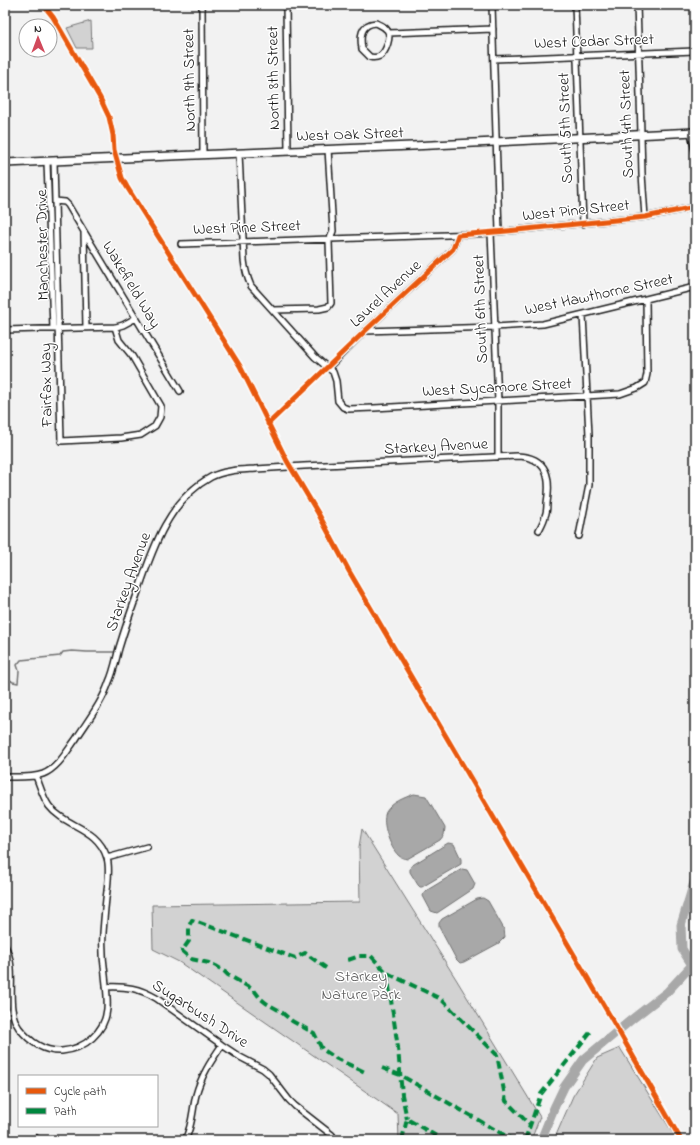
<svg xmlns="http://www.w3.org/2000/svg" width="700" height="1145" viewBox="0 0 700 1145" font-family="'Indie Flower',sans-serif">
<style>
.green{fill:#d2d2d2;stroke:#777}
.water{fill:#a8a8a8;stroke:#707070}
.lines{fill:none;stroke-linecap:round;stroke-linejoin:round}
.stream{stroke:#707070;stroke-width:1.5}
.river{stroke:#a8a8a8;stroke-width:9}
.minor-casing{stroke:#1c1c1c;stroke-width:8}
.major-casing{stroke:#1c1c1c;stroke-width:10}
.minor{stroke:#fff;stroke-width:5}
.major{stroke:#fff;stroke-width:7}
.quiet{stroke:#00873e;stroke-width:4;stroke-dasharray:8 4;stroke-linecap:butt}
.cycleway-casing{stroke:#fff;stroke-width:8}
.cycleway{stroke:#e8590c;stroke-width:5}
.labels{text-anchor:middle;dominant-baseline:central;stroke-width:3;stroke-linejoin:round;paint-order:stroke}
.street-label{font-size:16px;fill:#1c1c1c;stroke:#fff}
.park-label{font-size:16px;fill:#5c5c5c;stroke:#fff}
</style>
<rect width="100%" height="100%" fill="#f2f2f2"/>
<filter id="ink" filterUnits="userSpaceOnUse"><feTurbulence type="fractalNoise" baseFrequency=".025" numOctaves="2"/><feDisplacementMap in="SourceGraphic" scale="8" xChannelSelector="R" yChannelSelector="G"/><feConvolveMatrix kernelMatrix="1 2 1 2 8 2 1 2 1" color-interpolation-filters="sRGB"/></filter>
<g filter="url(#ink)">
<path class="green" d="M 91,21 L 92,48 L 77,48 L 67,28 Z
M 362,829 L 456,979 L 540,1117 L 531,1140 L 399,1140 L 398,1114 L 179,962 L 153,949 L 152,905 L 360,902 L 359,847 Z
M 620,1048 L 677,1140 L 554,1140 L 573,1096 L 597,1058 Z"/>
<path class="water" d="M 414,794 L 426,796 L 445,828 L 444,835 L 440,840 L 407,859 C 403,858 401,858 398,855 C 390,847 381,823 386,812 C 392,802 404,798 414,794 Z
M 448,843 L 454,844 L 461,859 L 461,864 L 422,887 L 420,887 L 418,885 L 410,872 L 410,869 L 411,866 Z
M 462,869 L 467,870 L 475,884 L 473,889 L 437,913 L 431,911 L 423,896 L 424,892 Z
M 483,898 L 488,901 L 504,929 L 505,937 L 499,943 L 464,962 L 460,963 L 456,959 L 439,927 L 439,923 L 442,919 L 477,899 Z"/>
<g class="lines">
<path class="stream" d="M 5,677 L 13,682 L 18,683 L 19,671 L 17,665 L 21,660 L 60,656 L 63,652 L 72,651 L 87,652 L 114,652"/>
<path class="river" d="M 541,1140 L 554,1108 L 564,1087 L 583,1060 L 631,1020 L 667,992 L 692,965 L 682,949 L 681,925 L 695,879"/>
<g class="minor-casing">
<path id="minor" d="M 202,5 L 203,155
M 286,5 L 288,151
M 492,5 L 499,232
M 575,5 L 583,224
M 637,5 L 640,96 L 642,174 L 645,217
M 376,23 C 380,25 384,26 387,30 C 392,36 386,52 380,56 C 376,58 374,58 370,57 L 362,49 C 360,37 360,24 376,23 Z
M 389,33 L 493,29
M 494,59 L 695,51
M 691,133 L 695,151
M 239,153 L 244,260 C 245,270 247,277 251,286 L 315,357 L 333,372 L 336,381 L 338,401 L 343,407 L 348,409 L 374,408 L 620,394 L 637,388 L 645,383 L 647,374 L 646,300
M 54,161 L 61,441 L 121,438 L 141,435 L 155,426 L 160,417 L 161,406 L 132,356 L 119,340 L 115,327
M 47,162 L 53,329
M 55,201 L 65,202 L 68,205 L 180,391
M 84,232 L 86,328
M 491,233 L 498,402 L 498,457
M 181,244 L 477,234 L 645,217 L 695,207
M 273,310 L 319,309 L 328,307 L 331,303 L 329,241 L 333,231 L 328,149
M 5,330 L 116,327 L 123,325 L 136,318
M 365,331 L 495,327 L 543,324 L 695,287
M 328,368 L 365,331 L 453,249 L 458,235
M 579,536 L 589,485 L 589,435 L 583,315
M 5,777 C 17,777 32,778 43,774 C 58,768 67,751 76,739 C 88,720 102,703 109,682 C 114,671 116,659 119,648 C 125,628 132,608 139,589 C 153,547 170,499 211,477 C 224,470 241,470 256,469 C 272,468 288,467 304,466 C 375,463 446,460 517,456 C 548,457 551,478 547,503 C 547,507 547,512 545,516 C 544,521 541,526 539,530
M 107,858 L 147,847
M 5,946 C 19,972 3,1005 19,1028 C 30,1042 44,1052 62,1051 C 85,1049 105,1032 107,1009 C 108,998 106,986 105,975 C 103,961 102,948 103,933 C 104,919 105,905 107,891 C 108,880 110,868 107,858 C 98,827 65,827 49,806 C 43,798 40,786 36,776
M 106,987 C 126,986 139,988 156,998 L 222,1045 L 240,1057 L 263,1069 L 269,1074 L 289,1100 L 295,1106 L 332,1135
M 33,1140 L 36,1138
M 185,1140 C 193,1124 192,1111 196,1095 C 201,1076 211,1061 222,1045"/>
</g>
<g class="major-casing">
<path id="major" d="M 5,163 L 412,146 L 695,132"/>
</g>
<use href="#minor" class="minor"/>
<use href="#major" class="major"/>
<path class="quiet" d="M 348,960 L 359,956 L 371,956 L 387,973 L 441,999 L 497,1055 L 506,1101 L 530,1125
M 326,968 L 305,953 L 295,958 L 192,920 L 189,926 L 189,941 L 182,951 L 191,959 L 209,963 L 216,966 L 224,971 L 228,975 L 254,990 L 260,998 L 266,1003 L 280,1011 L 292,1021 L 314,1033 L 322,1049 L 337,1059 L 365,1072
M 387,973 L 398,1048 L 402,1095 L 407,1119
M 382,1068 L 400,1075 L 513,1140
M 402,1140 L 407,1119 L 443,1140
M 525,1140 L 541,1094 L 592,1030"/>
<g class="cycleway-casing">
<path id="cycleway" d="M 41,5 L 45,7 L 53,17 L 100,98 L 109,117 L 113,135 L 114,150 L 122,178 L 127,187 L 240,366 L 287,461 L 318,513 L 349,571 L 610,1016 L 681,1140
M 268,424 L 365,331 L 453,249 L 458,235 L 507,231 L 645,217 L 695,207"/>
</g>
<use href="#cycleway" class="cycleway"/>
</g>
</g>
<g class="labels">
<g class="street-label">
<text transform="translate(594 42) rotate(-2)">West Cedar Street</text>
<text transform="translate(274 78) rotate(-91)">North 8th Street</text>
<text transform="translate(190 80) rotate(-91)">North 9th Street</text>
<text transform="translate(627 124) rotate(-92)">South 4th Street</text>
<text transform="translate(566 128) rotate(-92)">South 5th Street</text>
<text transform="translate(350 135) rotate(-2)">West Oak Street</text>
<text transform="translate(576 211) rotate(-6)">West Pine Street</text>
<text transform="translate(247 228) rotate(-2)">West Pine Street</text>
<text transform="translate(43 245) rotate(-91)">Manchester Drive</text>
<text transform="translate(131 285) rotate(59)">Wakefield Way</text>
<text transform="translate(386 294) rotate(-43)">Laurel Avenue</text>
<text transform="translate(599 295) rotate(-12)">West Hawthorne Street</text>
<text transform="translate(481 309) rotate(-92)">South 6th Street</text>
<text transform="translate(47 385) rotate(-91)">Fairfax Way</text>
<text transform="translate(497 388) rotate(-3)">West Sycamore Street</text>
<text transform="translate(436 447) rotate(-3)">Starkey Avenue</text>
<text transform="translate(129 582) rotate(-70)">Starkey Avenue</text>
<text transform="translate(200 1014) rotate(33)">Sugarbush Drive</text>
</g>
<g class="park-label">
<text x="361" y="977">Starkey<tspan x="361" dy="18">Nature Park</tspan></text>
</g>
</g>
<rect width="700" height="1145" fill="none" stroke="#fff" stroke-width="20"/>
<rect x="10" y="10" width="680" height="1125" fill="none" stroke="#1c1c1c" stroke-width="1.5" filter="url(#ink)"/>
<rect x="18" y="1075" width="140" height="52" fill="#ffffff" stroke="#a4a4a4"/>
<rect x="26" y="1088" width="20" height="6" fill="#e8590c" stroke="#a4a4a4"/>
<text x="54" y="1095" font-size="12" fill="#1c1c1c">Cycle path</text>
<rect x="26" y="1108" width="20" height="6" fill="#00873e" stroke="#a4a4a4"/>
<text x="54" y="1115" font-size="12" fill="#1c1c1c">Path</text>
<g transform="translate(38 38) rotate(359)"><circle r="19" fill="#ffffff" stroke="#a4a4a4"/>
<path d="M0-3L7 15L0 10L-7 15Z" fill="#d1495b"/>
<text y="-6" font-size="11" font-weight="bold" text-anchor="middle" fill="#1c1c1c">N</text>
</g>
</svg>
